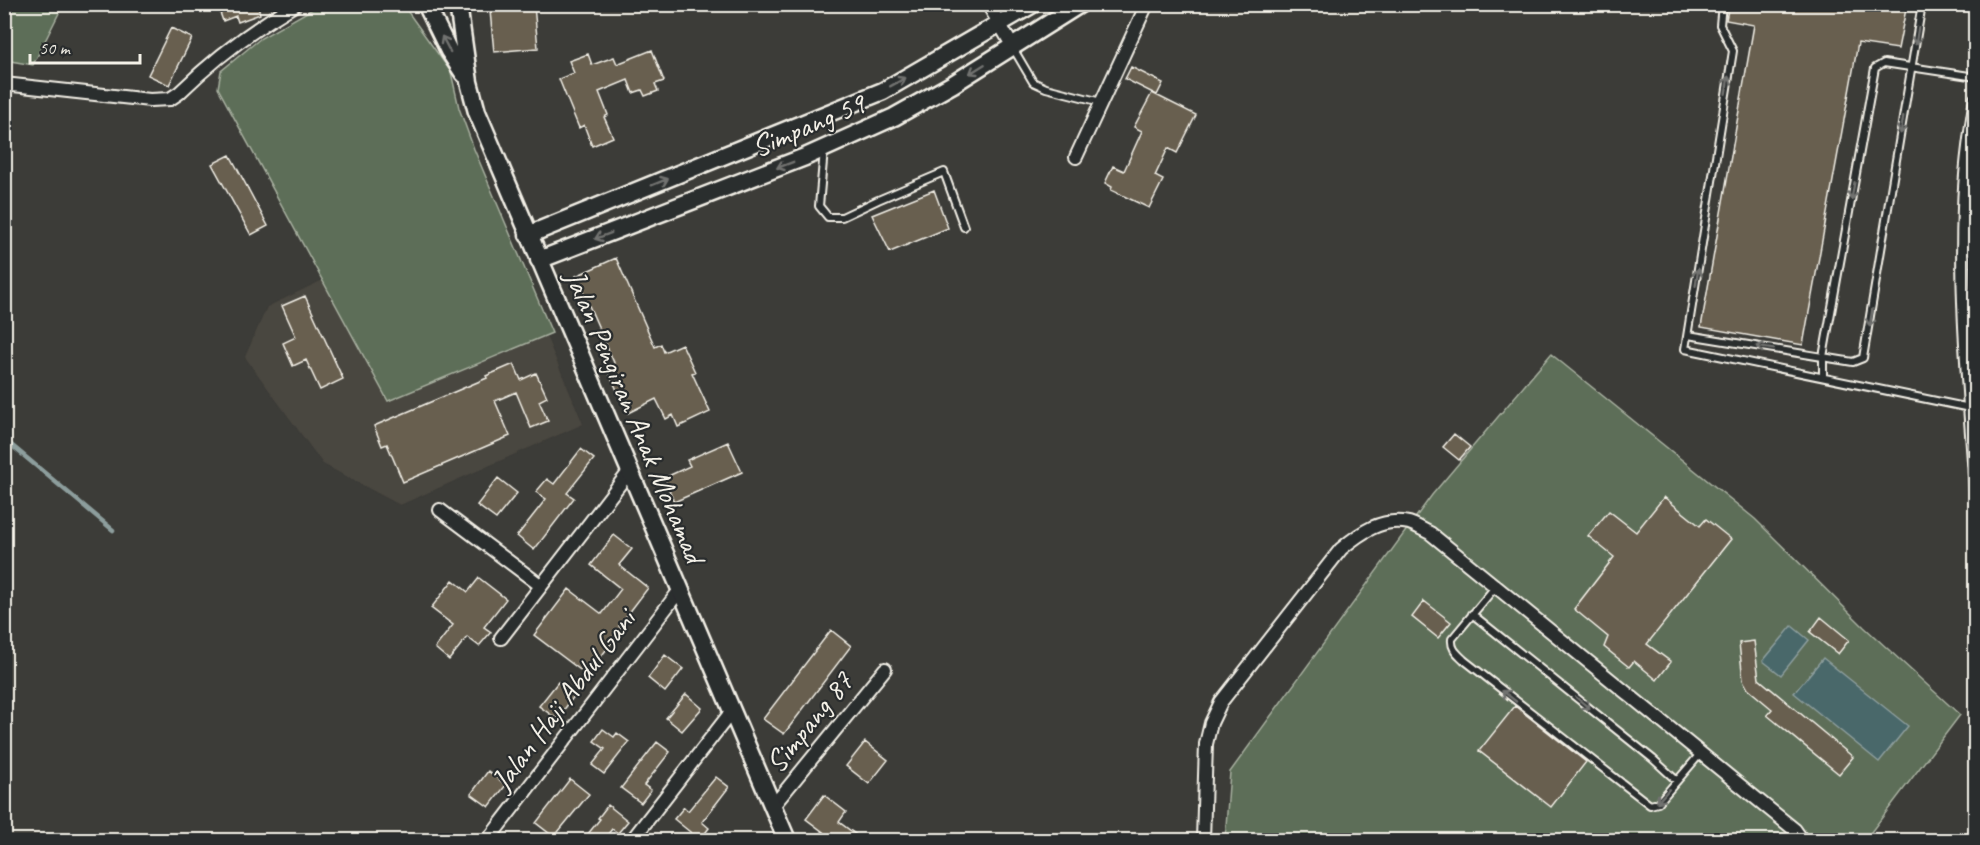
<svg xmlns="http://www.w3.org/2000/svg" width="1980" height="845" font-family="Caveat,sans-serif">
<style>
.built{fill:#49463f}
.green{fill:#5d6e58;stroke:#a8b0a0;stroke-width:1.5}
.water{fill:#49676b;stroke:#8d9e9d;stroke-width:1.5}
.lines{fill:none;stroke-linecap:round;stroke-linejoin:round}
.stream{stroke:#8d9e9d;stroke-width:4.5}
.building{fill:#675e4f;stroke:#f4f1e8;stroke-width:1.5}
.lane-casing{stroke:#f4f1e8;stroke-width:10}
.street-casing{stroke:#f4f1e8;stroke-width:16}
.secondary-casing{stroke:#f4f1e8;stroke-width:21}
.lane{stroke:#2a2d2e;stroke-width:6}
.street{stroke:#2a2d2e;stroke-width:12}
.secondary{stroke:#2a2d2e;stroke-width:16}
.oneway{stroke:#71726f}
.labels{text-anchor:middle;stroke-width:4.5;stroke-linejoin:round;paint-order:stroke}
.street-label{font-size:30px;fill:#f4f1e8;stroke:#2a2d2e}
</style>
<rect width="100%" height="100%" fill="#3c3c38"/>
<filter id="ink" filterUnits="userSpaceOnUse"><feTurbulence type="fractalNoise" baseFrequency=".0167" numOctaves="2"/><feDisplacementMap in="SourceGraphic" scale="12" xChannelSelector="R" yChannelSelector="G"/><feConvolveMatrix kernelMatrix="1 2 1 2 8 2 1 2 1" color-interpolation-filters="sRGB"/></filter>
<g filter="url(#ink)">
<path class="built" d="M 323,280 L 388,401 L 546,336 L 583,424 L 400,505 L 323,464 L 245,357 L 267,307 Z"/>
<path class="green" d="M 321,4 L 403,5 L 451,72 L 459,108 L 474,149 L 552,333 L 388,401 L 218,88 L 221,71 L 261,38 Z
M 4,5 L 63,5 L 33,65 L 5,60 Z
M 1551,354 L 1755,519 L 1864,627 L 1960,715 L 1865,840 L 1225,840 L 1230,772 L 1432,495 Z"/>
<path class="water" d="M 1792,626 L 1809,640 L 1781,675 L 1763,661 Z
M 1823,658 L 1908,726 L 1879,762 L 1794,693 Z"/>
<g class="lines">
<path class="stream" d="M 4,439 L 113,530"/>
</g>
<path class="building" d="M 217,4 L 263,4 L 263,5 L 258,7 L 260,14 L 238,22 L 236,16 L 223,21 Z
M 1729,4 L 1907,4 L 1898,49 L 1858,43 L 1803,345 L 1701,327 L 1754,25 L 1726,20 Z
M 534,6 L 538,48 L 494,52 L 490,11 Z
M 171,28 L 192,38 L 169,85 L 148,75 Z
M 652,50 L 664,81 L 655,84 L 658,91 L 645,96 L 642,90 L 633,93 L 628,80 L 599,92 L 608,115 L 604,117 L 613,137 L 592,146 L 584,125 L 579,128 L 559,79 L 574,73 L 569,61 L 588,54 L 592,65 L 614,57 L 617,64 Z
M 1131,67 L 1163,83 L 1157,95 L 1125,79 Z
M 1152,93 L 1196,115 L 1177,153 L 1168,148 L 1155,176 L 1163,180 L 1149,208 L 1111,190 L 1112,187 L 1105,183 L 1113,166 L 1124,171 L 1142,131 L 1134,127 Z
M 230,155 L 268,226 L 251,235 L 212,164 Z
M 934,190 L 948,228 L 890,252 L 872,215 Z
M 616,258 L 655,347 L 661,344 L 664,352 L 682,344 L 695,372 L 692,373 L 710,412 L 678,427 L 673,415 L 666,419 L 656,399 L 628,413 L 607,369 L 615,365 L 576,276 Z
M 305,296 L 343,379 L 320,390 L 306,360 L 293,366 L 283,343 L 296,337 L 282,306 Z
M 514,364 L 521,380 L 536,373 L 547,397 L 539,401 L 548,421 L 531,428 L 516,392 L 495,401 L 510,436 L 403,482 L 387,444 L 382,446 L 374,426 L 487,378 L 486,376 Z
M 1454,434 L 1470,447 L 1459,460 L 1443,447 Z
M 728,442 L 742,472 L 674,502 L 664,478 L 690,466 L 687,460 Z
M 581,449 L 594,459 L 567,493 L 574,498 L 534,550 L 517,536 L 546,499 L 536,492 L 547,479 L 554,484 Z
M 498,478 L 517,493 L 496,519 L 477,505 Z
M 1664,497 L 1700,526 L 1706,519 L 1731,539 L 1647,644 L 1671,662 L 1657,680 L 1634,661 L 1629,667 L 1604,647 L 1608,637 L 1574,609 L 1614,557 L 1588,536 L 1609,511 L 1636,532 Z
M 614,535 L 632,549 L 619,565 L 648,588 L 619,626 L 622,629 L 587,675 L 534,635 L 569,589 L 602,614 L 621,589 L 591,565 Z
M 479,578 L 506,599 L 484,627 L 491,632 L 479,646 L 467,637 L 449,660 L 435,648 L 453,625 L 431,608 L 453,580 L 468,592 Z
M 1424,601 L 1451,622 L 1438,638 L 1412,617 Z
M 1821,617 L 1849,640 L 1838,654 L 1810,632 Z
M 831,630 L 851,646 L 784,734 L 763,719 Z
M 1754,641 L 1759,679 L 1853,757 L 1839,774 L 1767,715 L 1772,709 L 1748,689 L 1743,680 L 1739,643 Z
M 665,655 L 683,669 L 665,692 L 648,678 Z
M 558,682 L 575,695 L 557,719 L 539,706 Z
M 686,694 L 702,708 L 682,731 L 666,718 Z
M 1515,706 L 1586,762 L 1551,807 L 1479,751 Z
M 603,729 L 614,737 L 617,733 L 629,742 L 604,774 L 592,765 L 605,749 L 594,741 Z
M 657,742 L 670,752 L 644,785 L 651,790 L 641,803 L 621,788 Z
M 865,742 L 888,760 L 869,784 L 846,766 Z
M 488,771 L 506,785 L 489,807 L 471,794 Z
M 716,777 L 729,787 L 702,822 L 709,828 L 700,840 L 674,819 L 684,807 L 688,811 Z
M 570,779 L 589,794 L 554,837 L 536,823 Z
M 824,795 L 846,812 L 839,822 L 863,840 L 834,840 L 806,819 Z
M 608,805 L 628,821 L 618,833 L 612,829 L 603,840 L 583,840 L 600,819 L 598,818 Z"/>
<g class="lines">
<g class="lane-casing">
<path id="lane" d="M 1722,4 L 1720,25 L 1733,51 L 1685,349 L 1970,408
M 1013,48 L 1033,82 L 1046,88 L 1101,102
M 824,150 L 819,206 L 828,217 L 842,217 L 878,200 L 944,172 L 964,227
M 1688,335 L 1853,362 L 1863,358 L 1922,4
M 1823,376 L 1823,357 L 1875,68 L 1884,63 L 1976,77
M 1496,586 L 1452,639 C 1451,649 1457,653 1464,660 L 1650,805 L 1658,803 L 1701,753
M 1472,614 L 1653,759 L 1677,781"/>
</g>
<g class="street-casing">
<path id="street" d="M 988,4 L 1013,47
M 4,84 L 150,100 L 170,99 L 179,93 C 215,58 253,29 296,4
M 1976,99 C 1970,135 1965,171 1964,208 C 1960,302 1970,397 1976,491
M 1076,157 L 1147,4
M 440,510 L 540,585
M 501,638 L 629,472
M 773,806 L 885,669
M 488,840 L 680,590
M 632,840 L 732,711
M 1203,840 L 1206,744 L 1211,723 L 1221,702 L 1341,549 C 1360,533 1382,517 1409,523 C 1416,525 1423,530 1430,533 L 1795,830 L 1802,840"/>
</g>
<g class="secondary-casing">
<path id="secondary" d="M 426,4 L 449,51 L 464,74
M 458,4 L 469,82 L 477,112 L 787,840
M 528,235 L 883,91 L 1033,4
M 539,260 L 805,157 L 894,117 L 953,84 L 1080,4"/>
</g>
<use href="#lane" class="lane"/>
<use href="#street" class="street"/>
<use href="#secondary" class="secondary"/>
</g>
<defs><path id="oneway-shaft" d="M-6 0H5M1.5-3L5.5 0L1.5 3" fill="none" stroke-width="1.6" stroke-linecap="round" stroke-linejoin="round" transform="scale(1.5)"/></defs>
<g class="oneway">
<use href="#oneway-shaft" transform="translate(1917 36) rotate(99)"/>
<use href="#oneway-shaft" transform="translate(446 44) rotate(-118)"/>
<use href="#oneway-shaft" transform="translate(977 69) rotate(148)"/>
<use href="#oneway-shaft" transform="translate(898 82) rotate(-29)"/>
<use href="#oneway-shaft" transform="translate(1727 85) rotate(-81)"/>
<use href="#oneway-shaft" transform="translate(1902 125) rotate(99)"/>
<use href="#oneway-shaft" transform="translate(785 165) rotate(159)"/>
<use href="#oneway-shaft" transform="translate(660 182) rotate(-22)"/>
<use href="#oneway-shaft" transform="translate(1853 191) rotate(100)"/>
<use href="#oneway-shaft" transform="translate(603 236) rotate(159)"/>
<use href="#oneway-shaft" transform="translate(1697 277) rotate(-81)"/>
<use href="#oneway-shaft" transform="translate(1871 318) rotate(99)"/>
<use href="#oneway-shaft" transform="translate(1765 348) rotate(-171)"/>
<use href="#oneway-shaft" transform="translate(1509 696) rotate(-142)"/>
<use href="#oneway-shaft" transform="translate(1583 703) rotate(39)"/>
<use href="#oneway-shaft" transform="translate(1663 796) rotate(132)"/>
</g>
</g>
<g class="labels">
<g class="street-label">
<text transform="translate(808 125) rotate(-23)" y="10">Simpang 59</text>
<text transform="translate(635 416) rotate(67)" y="10">Jalan Pengiran Anak Mohamad</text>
<text transform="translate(563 700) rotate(-53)" y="10">Jalan Haji Abdul Gani</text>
<text transform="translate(809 722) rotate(-51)" y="10">Simpang 87</text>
</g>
</g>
<rect width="1980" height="845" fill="none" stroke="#2a2d2e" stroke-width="24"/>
<rect x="12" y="12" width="1956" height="821" fill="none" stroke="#f4f1e8" stroke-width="2" filter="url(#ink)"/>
<path d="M30 54v9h110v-9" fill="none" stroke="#f4f1e8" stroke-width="3"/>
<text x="39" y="54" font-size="18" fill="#f4f1e8" stroke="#2a2d2e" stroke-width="4.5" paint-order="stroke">50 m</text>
</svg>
